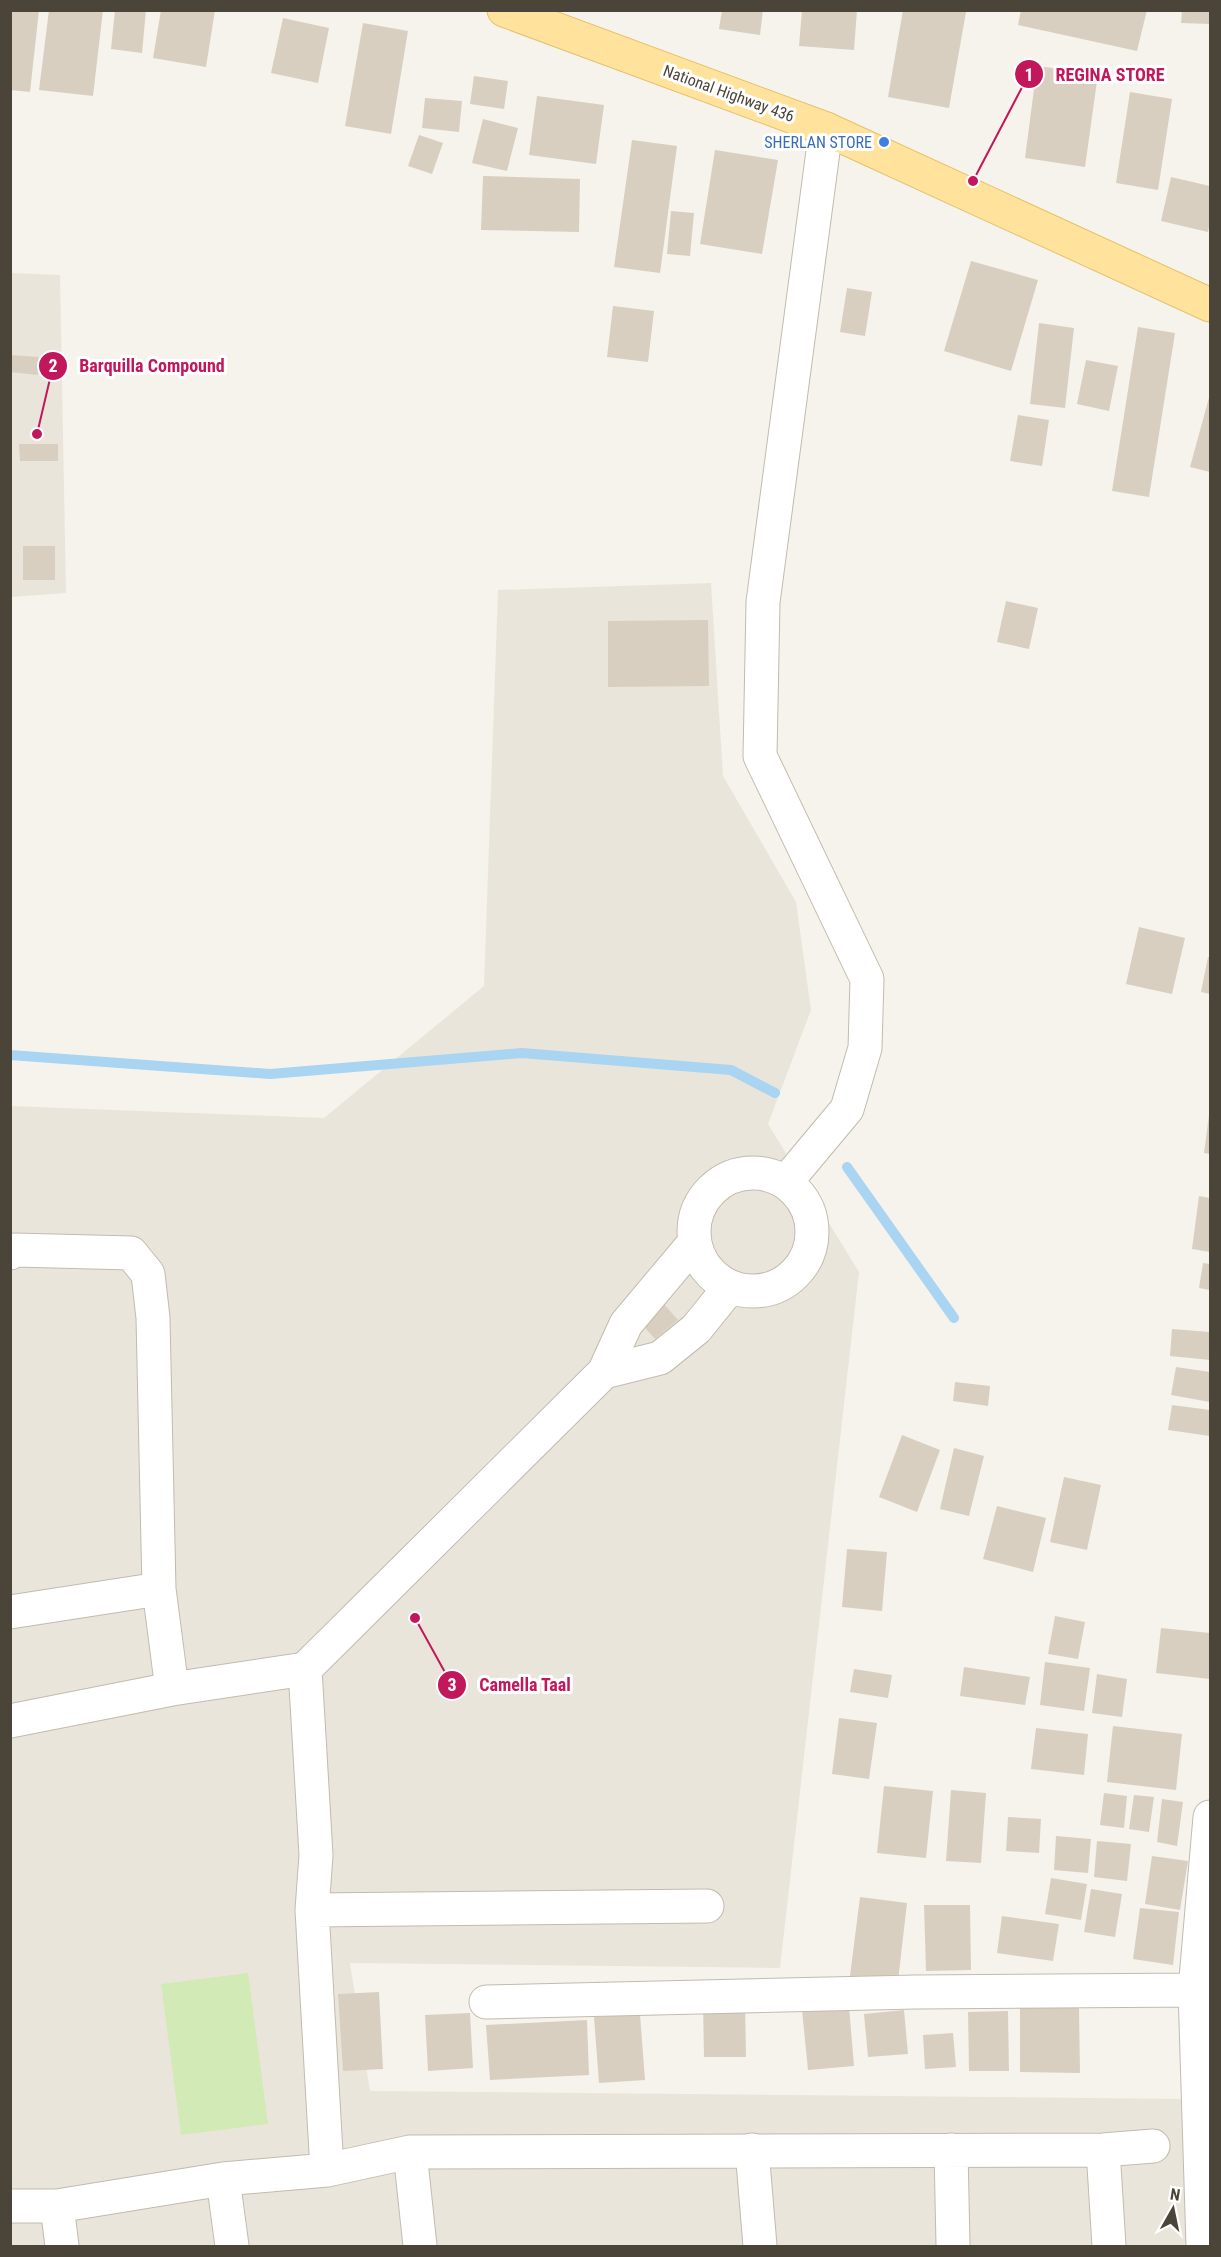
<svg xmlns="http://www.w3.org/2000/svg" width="1221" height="2257" font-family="'Roboto Condensed',sans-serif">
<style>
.residential{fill:#eae5da}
.green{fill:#d2eab5}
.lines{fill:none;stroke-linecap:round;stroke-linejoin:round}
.stream{stroke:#a9d4f2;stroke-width:10}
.building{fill:#d8cfc1}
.minor-casing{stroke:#c2bbae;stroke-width:35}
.major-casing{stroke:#e6c16a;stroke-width:35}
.minor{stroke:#fff;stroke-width:33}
.major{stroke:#ffe39c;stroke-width:33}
.shop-dot{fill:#3f7fe0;stroke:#fff;stroke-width:2}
.labels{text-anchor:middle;stroke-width:6;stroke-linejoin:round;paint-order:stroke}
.street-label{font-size:16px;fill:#4b4439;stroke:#fff}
.shop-label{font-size:16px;fill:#366cbe;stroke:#fff;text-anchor:end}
.leader{fill:none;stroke:#c2185b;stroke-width:2}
.callout-dot{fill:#c2185b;stroke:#fff;stroke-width:2}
.mark-label{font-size:18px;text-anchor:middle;font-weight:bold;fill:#fff}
.callout-label{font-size:18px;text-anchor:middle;font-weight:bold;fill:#c2185b;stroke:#fff;stroke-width:6;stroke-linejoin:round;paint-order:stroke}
</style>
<rect width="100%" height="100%" fill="#f6f3ec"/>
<path class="residential" d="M 10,273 L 60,275 L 66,593 L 11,597 Z
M 711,583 L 723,776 L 796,902 L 811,1010 L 768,1124 L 859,1272 L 780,1968 L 350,1963 L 370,2091 L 1185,2099 L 1189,2246 L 11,2246 L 11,1106 L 324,1118 L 484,986 L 498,590 Z"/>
<path class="green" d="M 248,1973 L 268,2124 L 181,2135 L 161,1984 Z"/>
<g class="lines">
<path class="stream" d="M 10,1055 L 270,1074 L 522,1053 L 731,1070 L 775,1093
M 847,1167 L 954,1318"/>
</g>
<path class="building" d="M 10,10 L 39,10 L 30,92 L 10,90 Z
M 49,10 L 103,10 L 93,96 L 39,90 Z
M 115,10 L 146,10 L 142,53 L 111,49 Z
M 161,10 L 215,10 L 206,67 L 153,58 Z
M 722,10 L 763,10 L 760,35 L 719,29 Z
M 802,10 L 857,10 L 854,50 L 799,46 Z
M 903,10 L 966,12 L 949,108 L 888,97 Z
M 1021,10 L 1147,10 L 1137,51 L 1018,25 Z
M 1182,10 L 1210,10 L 1210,24 L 1181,23 Z
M 283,18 L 329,28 L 318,83 L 271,73 Z
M 363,23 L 408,31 L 391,134 L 345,126 Z
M 1037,66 L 1098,74 L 1085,167 L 1025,158 Z
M 474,76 L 508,81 L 504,109 L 470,104 Z
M 1130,92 L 1172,99 L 1158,190 L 1116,183 Z
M 537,96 L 604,105 L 596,164 L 529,155 Z
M 425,98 L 462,101 L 459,132 L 422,128 Z
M 483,119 L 518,128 L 507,171 L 472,163 Z
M 419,135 L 443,143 L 432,174 L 408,166 Z
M 632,140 L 677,146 L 660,273 L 614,267 Z
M 715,150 L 778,160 L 762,254 L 700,244 Z
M 483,176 L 580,179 L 579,232 L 481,230 Z
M 1171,177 L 1210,186 L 1210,222 L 1208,232 L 1161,221 Z
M 671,211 L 694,213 L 690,256 L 667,254 Z
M 971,261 L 1038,280 L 1011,371 L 944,351 Z
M 847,288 L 872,292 L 865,336 L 840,332 Z
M 613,306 L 654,311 L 648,362 L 607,357 Z
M 1039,323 L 1074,328 L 1065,408 L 1030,404 Z
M 1138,327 L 1175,333 L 1149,497 L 1112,491 Z
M 10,355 L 39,357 L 38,375 L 10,372 Z
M 1086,360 L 1118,366 L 1109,411 L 1077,404 Z
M 1210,394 L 1210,472 L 1190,467 Z
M 1018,415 L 1049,420 L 1042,466 L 1010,461 Z
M 19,444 L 58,444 L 58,461 L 20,461 Z
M 23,546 L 55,546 L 55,580 L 23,580 Z
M 1006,601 L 1038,608 L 1029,649 L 997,642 Z
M 708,620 L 709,686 L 608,687 L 608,621 Z
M 1139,927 L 1185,938 L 1172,994 L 1126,984 Z
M 1208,957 L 1210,957 L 1210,994 L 1201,992 Z
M 1209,1115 L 1210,1115 L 1210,1154 L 1204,1153 Z
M 1199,1196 L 1210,1198 L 1210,1252 L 1192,1249 Z
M 1203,1263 L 1210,1264 L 1210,1290 L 1199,1288 Z
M 662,1302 L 678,1320 L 655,1339 L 639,1321 Z
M 1172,1329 L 1210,1332 L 1210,1360 L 1170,1356 Z
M 1176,1367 L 1210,1372 L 1210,1402 L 1171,1395 Z
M 955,1382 L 990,1386 L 988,1406 L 953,1401 Z
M 1172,1405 L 1210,1410 L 1210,1436 L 1168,1430 Z
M 902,1435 L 940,1450 L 917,1512 L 879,1497 Z
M 954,1448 L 984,1456 L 969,1516 L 940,1509 Z
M 1064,1477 L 1101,1485 L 1087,1550 L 1050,1542 Z
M 997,1506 L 1046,1518 L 1033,1572 L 983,1559 Z
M 847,1549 L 887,1552 L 882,1611 L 842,1607 Z
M 1055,1616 L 1085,1622 L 1078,1659 L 1048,1654 Z
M 1161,1628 L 1210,1633 L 1210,1679 L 1156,1673 Z
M 1045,1662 L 1090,1668 L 1084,1711 L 1040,1705 Z
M 964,1667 L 1030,1677 L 1025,1705 L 960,1696 Z
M 854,1669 L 892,1675 L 888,1698 L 850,1692 Z
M 1097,1674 L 1127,1679 L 1122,1717 L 1092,1713 Z
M 839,1718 L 877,1723 L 869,1779 L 832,1774 Z
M 1113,1726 L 1182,1734 L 1176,1790 L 1107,1782 Z
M 1036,1728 L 1088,1734 L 1084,1775 L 1031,1769 Z
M 884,1786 L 933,1791 L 926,1858 L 877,1853 Z
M 951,1790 L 986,1793 L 981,1863 L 946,1861 Z
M 1104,1793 L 1127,1796 L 1124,1828 L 1100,1825 Z
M 1134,1795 L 1154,1797 L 1149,1832 L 1129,1829 Z
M 1162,1799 L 1183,1802 L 1177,1846 L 1157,1842 Z
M 1008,1817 L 1041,1819 L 1039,1853 L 1006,1851 Z
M 1056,1836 L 1091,1839 L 1088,1873 L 1054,1870 Z
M 1097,1841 L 1131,1844 L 1127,1881 L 1094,1877 Z
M 1152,1856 L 1188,1861 L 1180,1910 L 1145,1904 Z
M 1051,1878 L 1087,1884 L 1081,1920 L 1045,1914 Z
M 1091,1889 L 1122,1894 L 1115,1937 L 1084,1932 Z
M 860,1897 L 907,1903 L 898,1981 L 850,1976 Z
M 924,1905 L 970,1905 L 971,1970 L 926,1971 Z
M 1140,1908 L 1179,1912 L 1173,1965 L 1133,1959 Z
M 1002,1916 L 1059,1924 L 1053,1961 L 997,1953 Z
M 379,1992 L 383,2069 L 343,2071 L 338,1994 Z
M 703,2001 L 745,2001 L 746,2057 L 704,2057 Z
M 849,2006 L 854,2066 L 808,2070 L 802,2010 Z
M 1020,2008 L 1079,2008 L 1080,2073 L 1020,2072 Z
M 904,2010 L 908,2054 L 868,2057 L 864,2014 Z
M 1008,2011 L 1009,2071 L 969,2071 L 968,2012 Z
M 470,2013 L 473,2068 L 428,2071 L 425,2015 Z
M 640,2014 L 645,2080 L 599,2083 L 594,2017 Z
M 587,2020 L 589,2075 L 490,2080 L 486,2025 Z
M 953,2033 L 956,2067 L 925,2069 L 923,2035 Z"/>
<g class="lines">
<g class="minor-casing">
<path id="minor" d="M694 1232a59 59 0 1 1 118 0a59 59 0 1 1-118 0Z
M 786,1182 L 847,1109 L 865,1048 L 867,979 L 760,756 L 763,602 L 826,129
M 10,1253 L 15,1250 L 131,1253 L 148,1274 L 153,1318 L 159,1589 L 172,1689
M 604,1372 L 660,1358 L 696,1329 L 730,1287
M 10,1612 L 159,1589
M 305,1669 L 316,1855 L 312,1910 L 327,2170
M 10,1721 L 172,1689 L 305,1669 L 604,1372 L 626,1324 L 694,1243
M 312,1910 L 707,1906
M 486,2002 L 915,1992 L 1195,1990
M 752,2150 L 760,2246
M 951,2150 L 953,2246
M 1103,2150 L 1109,2246
M 410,2152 L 420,2246
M 223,2179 L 232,2246
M 10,2206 L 57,2206 L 223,2179 L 327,2170 L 410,2152 L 1103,2150 L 1153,2146
M 57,2206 L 62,2246
M 1203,2246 L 1195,1990 L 1210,1817"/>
</g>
<g class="major-casing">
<path id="major" d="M 504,10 L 826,129 L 1210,305"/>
</g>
<use href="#minor" class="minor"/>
<use href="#major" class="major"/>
</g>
<circle class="shop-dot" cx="884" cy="142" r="6"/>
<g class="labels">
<g class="street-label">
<text transform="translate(729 93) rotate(20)" y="6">National Highway 436</text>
</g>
<g class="shop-label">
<text x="872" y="148">SHERLAN STORE</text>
</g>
</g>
<path class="leader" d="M973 181L1029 74M37 434L53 366M415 1618L452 1685"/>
<g class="callout-dot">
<circle cx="973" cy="181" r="6"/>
<circle cx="37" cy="434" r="6"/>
<circle cx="415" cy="1618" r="6"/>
<circle cx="1029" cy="74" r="15"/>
<circle cx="53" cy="366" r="15"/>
<circle cx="452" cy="1685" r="15"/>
</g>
<g class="mark-label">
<text x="1029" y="81">1</text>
<text x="53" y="372">2</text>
<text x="452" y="1691">3</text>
</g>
<g class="callout-label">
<text x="1110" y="81">REGINA STORE</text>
<text x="152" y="372">Barquilla Compound</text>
<text x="525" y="1691">Camella Taal</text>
</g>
<rect width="1221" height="2257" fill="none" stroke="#4b4439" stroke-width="24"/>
<g transform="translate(1173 2209) rotate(9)" stroke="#ffffff" stroke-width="4.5" paint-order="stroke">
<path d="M0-4.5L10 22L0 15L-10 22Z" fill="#4b4439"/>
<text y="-9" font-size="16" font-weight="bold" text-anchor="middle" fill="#4b4439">N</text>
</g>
</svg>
